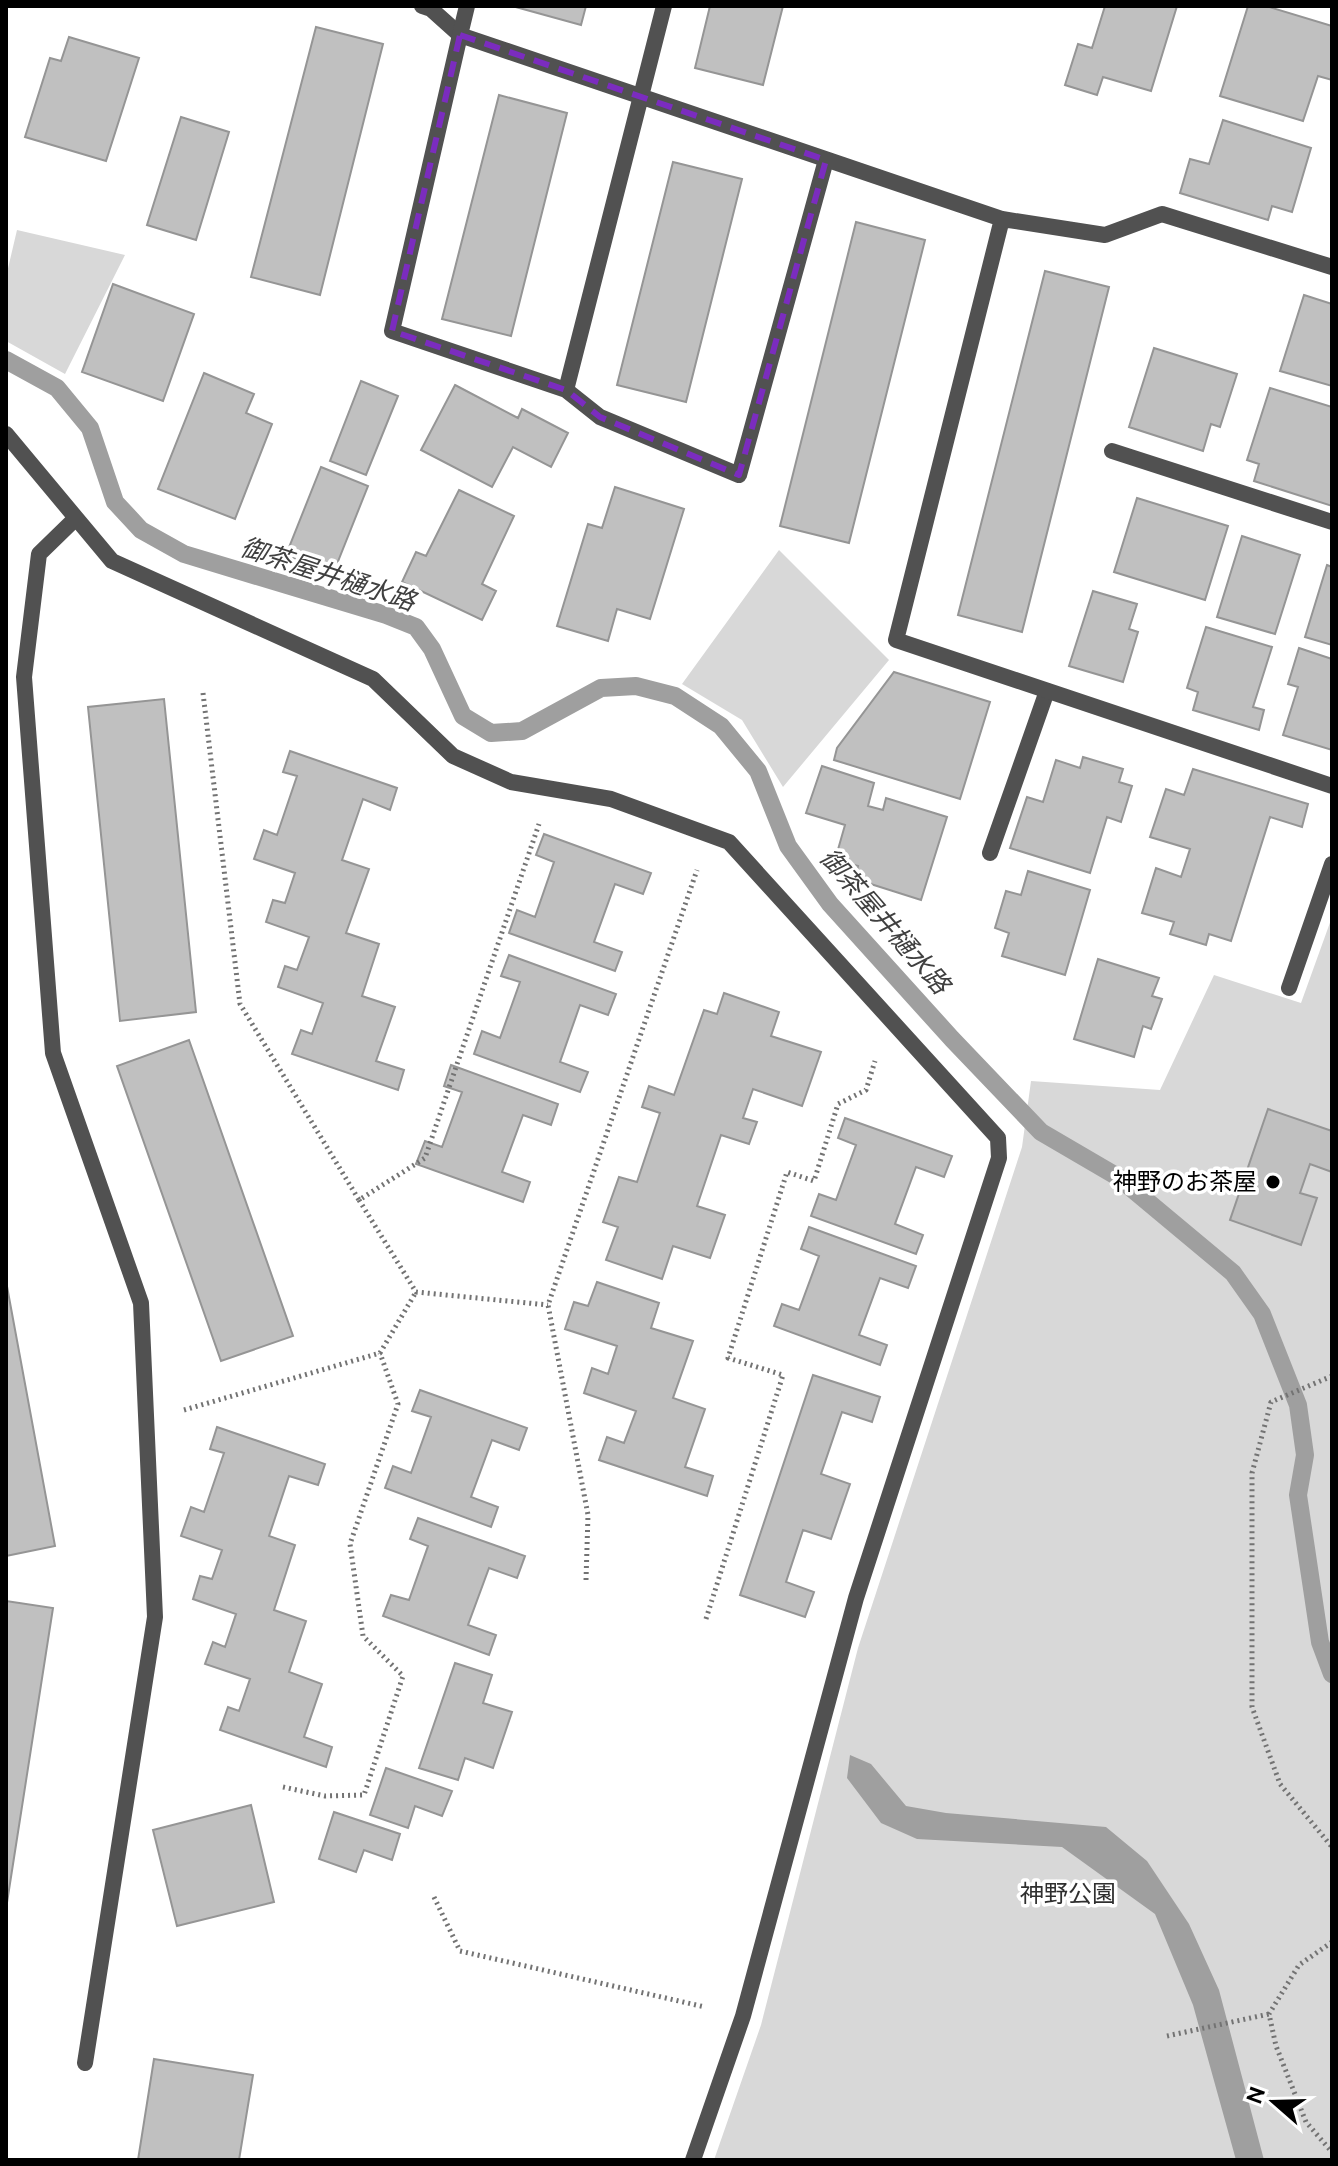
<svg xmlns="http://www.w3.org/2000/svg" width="1338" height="2166" font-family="Ubuntu,'Noto Sans JP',sans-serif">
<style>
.green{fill:#d8d8d8}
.water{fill:#9f9f9f}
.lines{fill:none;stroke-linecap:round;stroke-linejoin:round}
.stream{stroke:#9f9f9f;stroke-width:18}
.building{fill:#c0c0c0;stroke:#959595;stroke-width:2}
.path{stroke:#737373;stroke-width:5;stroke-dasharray:2 4;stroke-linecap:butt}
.service{stroke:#515151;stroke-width:16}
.minor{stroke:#515151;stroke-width:16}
.marked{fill:none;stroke:#7b2cbf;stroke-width:6;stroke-dasharray:16 10;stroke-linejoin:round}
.poi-dot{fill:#000;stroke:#fff;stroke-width:3}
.labels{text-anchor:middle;stroke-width:7;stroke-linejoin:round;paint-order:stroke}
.poi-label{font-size:24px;fill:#000;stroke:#fff;text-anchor:end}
.park-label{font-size:24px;fill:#2f2f2f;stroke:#fff}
.water-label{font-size:26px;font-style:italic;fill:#404040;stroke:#fff}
</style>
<rect width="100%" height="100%" fill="#fff"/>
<path class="green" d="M 17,230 L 125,255 L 65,374 L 6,341 L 6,277 Z
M 779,550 L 889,660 L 783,787 L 742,720 L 682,684 Z
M 1332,917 L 1332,2160 L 714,2160 L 761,2025 L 858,1648 L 1022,1147 L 1031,1081 L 1160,1090 L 1214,975 L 1301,1003 Z"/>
<path class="water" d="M 850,1755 L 871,1764 L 906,1806 L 946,1813 L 1106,1827 L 1147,1861 L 1189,1924 L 1219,1990 L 1264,2160 L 1236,2160 L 1193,2005 L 1155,1914 L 1062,1847 L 917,1839 L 881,1823 L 847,1778 Z"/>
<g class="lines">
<path class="stream" d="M 6,360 L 57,388 L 90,428 L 115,502 L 141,530 L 184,554 L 386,615 L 416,627 L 432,649 L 463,716 L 491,733 L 522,731 L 601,688 L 636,686 L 675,696 L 721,726 L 758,771 L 788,846 L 830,904 L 952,1039 L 1041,1132 L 1118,1177 L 1233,1273 L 1262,1314 L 1298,1405 L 1305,1455 L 1298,1495 L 1320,1642 L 1332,1674"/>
</g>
<path class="building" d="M 512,6 L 586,6 L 581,25 Z
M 710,6 L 783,6 L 763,85 L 695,68 Z
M 1105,6 L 1177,6 L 1151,91 L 1103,77 L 1097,95 L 1065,85 L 1078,44 L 1092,48 Z
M 1248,6 L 1266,6 L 1332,26 L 1332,80 L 1318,76 L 1303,121 L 1220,96 Z
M 316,27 L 383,44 L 320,295 L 251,277 Z
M 69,37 L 139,58 L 106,161 L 25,137 L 50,58 L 61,61 Z
M 499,95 L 567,113 L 511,336 L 442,319 Z
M 181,117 L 229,132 L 196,240 L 147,225 Z
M 1223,120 L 1311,148 L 1292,212 L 1272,206 L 1268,220 L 1180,193 L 1190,159 L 1209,164 Z
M 673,162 L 742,179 L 686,402 L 617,385 Z
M 856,222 L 925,240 L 849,543 L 780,526 Z
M 1045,271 L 1109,287 L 1022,632 L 958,615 Z
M 113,284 L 194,314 L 163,401 L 82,372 Z
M 1304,295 L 1332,304 L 1332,386 L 1280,371 Z
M 1154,348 L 1237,374 L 1220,427 L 1211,424 L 1203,451 L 1129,427 Z
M 204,373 L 254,394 L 246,413 L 272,424 L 235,519 L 158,489 Z
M 361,381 L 398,396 L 366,475 L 330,461 Z
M 455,385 L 518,418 L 522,409 L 568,433 L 551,467 L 513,447 L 492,487 L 421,450 Z
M 1270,388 L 1332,407 L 1332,506 L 1254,481 L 1259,464 L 1247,460 Z
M 321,467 L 368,486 L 333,574 L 286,555 Z
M 615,487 L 684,509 L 650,619 L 617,609 L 608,641 L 557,626 L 588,524 L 602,528 Z
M 459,490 L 514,516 L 482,584 L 496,591 L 482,620 L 402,582 L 416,552 L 426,556 Z
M 1137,498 L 1228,526 L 1205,600 L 1114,572 Z
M 1242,536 L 1300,555 L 1275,634 L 1217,617 Z
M 1327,565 L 1332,567 L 1332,645 L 1305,637 Z
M 1093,591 L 1137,604 L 1129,629 L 1138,632 L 1123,682 L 1069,666 Z
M 1206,627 L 1272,647 L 1253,707 L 1264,710 L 1259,730 L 1193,710 L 1198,692 L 1187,688 Z
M 1299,648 L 1332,659 L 1332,750 L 1283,735 L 1298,687 L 1288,684 Z
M 894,672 L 990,702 L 960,799 L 834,760 L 837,748 Z
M 164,699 L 196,1012 L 120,1021 L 88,707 Z
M 290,751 L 397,788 L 390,810 L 363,799 L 342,860 L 369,869 L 346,933 L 379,944 L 362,996 L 395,1007 L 376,1061 L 404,1070 L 398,1090 L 292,1054 L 301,1030 L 312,1034 L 323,1003 L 278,987 L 285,966 L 297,970 L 309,937 L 266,922 L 273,900 L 285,903 L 295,873 L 254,859 L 264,830 L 277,835 L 297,776 L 283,772 Z
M 1083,757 L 1123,769 L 1119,782 L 1132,786 L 1121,822 L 1107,817 L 1090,873 L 1010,848 L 1027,797 L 1043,802 L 1056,760 L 1080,768 Z
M 822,766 L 874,783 L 868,806 L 883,810 L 886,798 L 947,817 L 921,900 L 855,879 L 858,866 L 835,860 L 845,825 L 806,813 Z
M 1193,769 L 1308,804 L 1302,827 L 1270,817 L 1231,941 L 1209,934 L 1206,945 L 1170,934 L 1174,922 L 1142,913 L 1156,868 L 1181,877 L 1190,849 L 1150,837 L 1166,789 L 1184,795 Z
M 544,834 L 651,873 L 643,894 L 615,884 L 594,942 L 622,952 L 615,971 L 509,933 L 517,910 L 535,917 L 554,862 L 536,855 Z
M 1028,871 L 1090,890 L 1065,975 L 1002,956 L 1009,933 L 995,928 L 1006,891 L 1021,895 Z
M 509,955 L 616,994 L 608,1015 L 580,1005 L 560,1062 L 588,1072 L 580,1092 L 474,1054 L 482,1031 L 500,1038 L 520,982 L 501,976 Z
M 1098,959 L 1159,978 L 1152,996 L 1162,999 L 1151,1029 L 1143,1026 L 1134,1057 L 1074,1039 Z
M 724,993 L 779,1012 L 771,1036 L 821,1052 L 802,1106 L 753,1089 L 743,1118 L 757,1122 L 749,1144 L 721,1135 L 697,1206 L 725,1215 L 710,1258 L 673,1246 L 662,1279 L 606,1260 L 618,1227 L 603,1222 L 619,1177 L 637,1182 L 660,1113 L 642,1107 L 649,1086 L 674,1095 L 704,1010 L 717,1014 Z
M 189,1040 L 293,1336 L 221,1361 L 117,1066 Z
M 451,1065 L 558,1104 L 551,1125 L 523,1115 L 502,1172 L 530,1182 L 523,1202 L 416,1164 L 425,1141 L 442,1147 L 462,1092 L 444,1086 Z
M 1268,1109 L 1332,1131 L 1332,1172 L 1310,1164 L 1300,1193 L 1317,1198 L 1301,1245 L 1230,1220 Z
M 845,1118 L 952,1156 L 944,1177 L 916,1167 L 895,1224 L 923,1235 L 916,1254 L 811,1216 L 819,1194 L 836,1200 L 856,1145 L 838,1138 Z
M 809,1227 L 916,1266 L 908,1288 L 880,1278 L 859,1335 L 887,1345 L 880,1365 L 774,1326 L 782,1304 L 799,1310 L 819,1256 L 801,1249 Z
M 6,1281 L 55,1546 L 6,1556 Z
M 597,1282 L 659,1303 L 651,1328 L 693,1341 L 673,1398 L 705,1409 L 685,1467 L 713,1476 L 707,1496 L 599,1460 L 607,1437 L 624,1443 L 636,1411 L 584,1393 L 592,1368 L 608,1374 L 617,1346 L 565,1329 L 574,1302 L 588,1306 Z
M 813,1375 L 880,1397 L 872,1422 L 842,1412 L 821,1474 L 850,1484 L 831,1539 L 803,1530 L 786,1582 L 814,1592 L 805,1617 L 740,1595 Z
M 420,1390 L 527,1428 L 519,1450 L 492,1440 L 471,1497 L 498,1507 L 491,1527 L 385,1488 L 393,1466 L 411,1473 L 431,1417 L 412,1411 Z
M 217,1427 L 325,1464 L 318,1485 L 289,1476 L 269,1536 L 295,1545 L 274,1610 L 306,1621 L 289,1672 L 322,1684 L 304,1737 L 332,1747 L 326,1767 L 220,1730 L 228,1707 L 239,1711 L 250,1679 L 205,1664 L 213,1642 L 225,1647 L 236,1614 L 193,1599 L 200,1576 L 212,1579 L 222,1550 L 181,1536 L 191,1507 L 204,1512 L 224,1453 L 210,1449 Z
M 418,1518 L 525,1556 L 517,1578 L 489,1568 L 468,1625 L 496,1635 L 489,1655 L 383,1616 L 391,1595 L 409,1600 L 428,1546 L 410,1539 Z
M 6,1601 L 53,1608 L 6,1909 Z
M 455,1663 L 492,1675 L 483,1703 L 512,1712 L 493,1768 L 465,1758 L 458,1780 L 419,1768 Z
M 386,1768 L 452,1791 L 442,1816 L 415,1806 L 408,1828 L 370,1815 Z
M 251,1805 L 274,1902 L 177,1926 L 153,1830 Z
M 334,1812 L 400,1834 L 392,1860 L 364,1850 L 356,1872 L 319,1859 Z
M 154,2059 L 253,2075 L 239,2160 L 138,2160 Z"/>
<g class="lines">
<path class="path" d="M 203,693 L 240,1004 L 359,1200 L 425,1158 L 539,824
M 359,1200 L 416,1292 L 548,1305
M 1332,1376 L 1271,1402 L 1252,1473 L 1252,1707 L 1280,1784 L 1332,1847
M 184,1410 L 380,1353 L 416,1292
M 586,1580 L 588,1515 L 548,1305 L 697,870
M 706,1619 L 783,1375 L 728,1358 L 787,1172 L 814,1181 L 838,1104 L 866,1090 L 875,1061
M 283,1787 L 325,1796 L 364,1795 L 403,1676 L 363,1636 L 350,1544 L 398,1404 L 380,1353
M 434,1897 L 460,1951 L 705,2007
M 1332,1942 L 1299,1965 L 1269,2014 L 1276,2046 L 1306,2122 L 1332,2152
M 1167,2036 L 1269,2014"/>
<path class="service" d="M 422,6 L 431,9 L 460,35
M 990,853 L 1047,691
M 1289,988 L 1332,864"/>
<path class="minor" d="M 467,6 L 460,35 L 1002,219 L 1105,235 L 1162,214 L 1332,267
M 460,35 L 392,331 L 566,390 L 664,6
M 1002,219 L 896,640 L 1332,786
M 566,390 L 600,417 L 739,475 L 826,160
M 6,434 L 112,561 L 373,679 L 453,756 L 511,782 L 611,799 L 729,842 L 998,1138 L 999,1158 L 856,1598 L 743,2016 L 693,2160
M 1112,451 L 1332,522
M 76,518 L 39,554 L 24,677 L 53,1053 L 141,1303 L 155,1617 L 85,2063"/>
</g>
<path class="marked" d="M 460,35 L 826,160 L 739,475 L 600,417 L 566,390 L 392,331 Z"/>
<circle class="poi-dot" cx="1273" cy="1182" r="8"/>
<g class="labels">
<g class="poi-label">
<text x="1257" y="1190">神野のお茶屋</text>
</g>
<g class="park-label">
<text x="1068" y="1902">神野公園</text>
</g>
<g class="water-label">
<text transform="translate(328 574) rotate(18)" y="9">御茶屋井樋水路</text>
<text transform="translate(885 921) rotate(49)" y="9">御茶屋井樋水路</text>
</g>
</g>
<rect width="1338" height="2166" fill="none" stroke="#000000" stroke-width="16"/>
<g transform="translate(1274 2102) rotate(290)" stroke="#ffffff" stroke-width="6" paint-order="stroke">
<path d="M0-6L14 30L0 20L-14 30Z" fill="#000000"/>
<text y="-12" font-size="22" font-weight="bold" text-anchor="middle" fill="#000000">N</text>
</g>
</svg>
